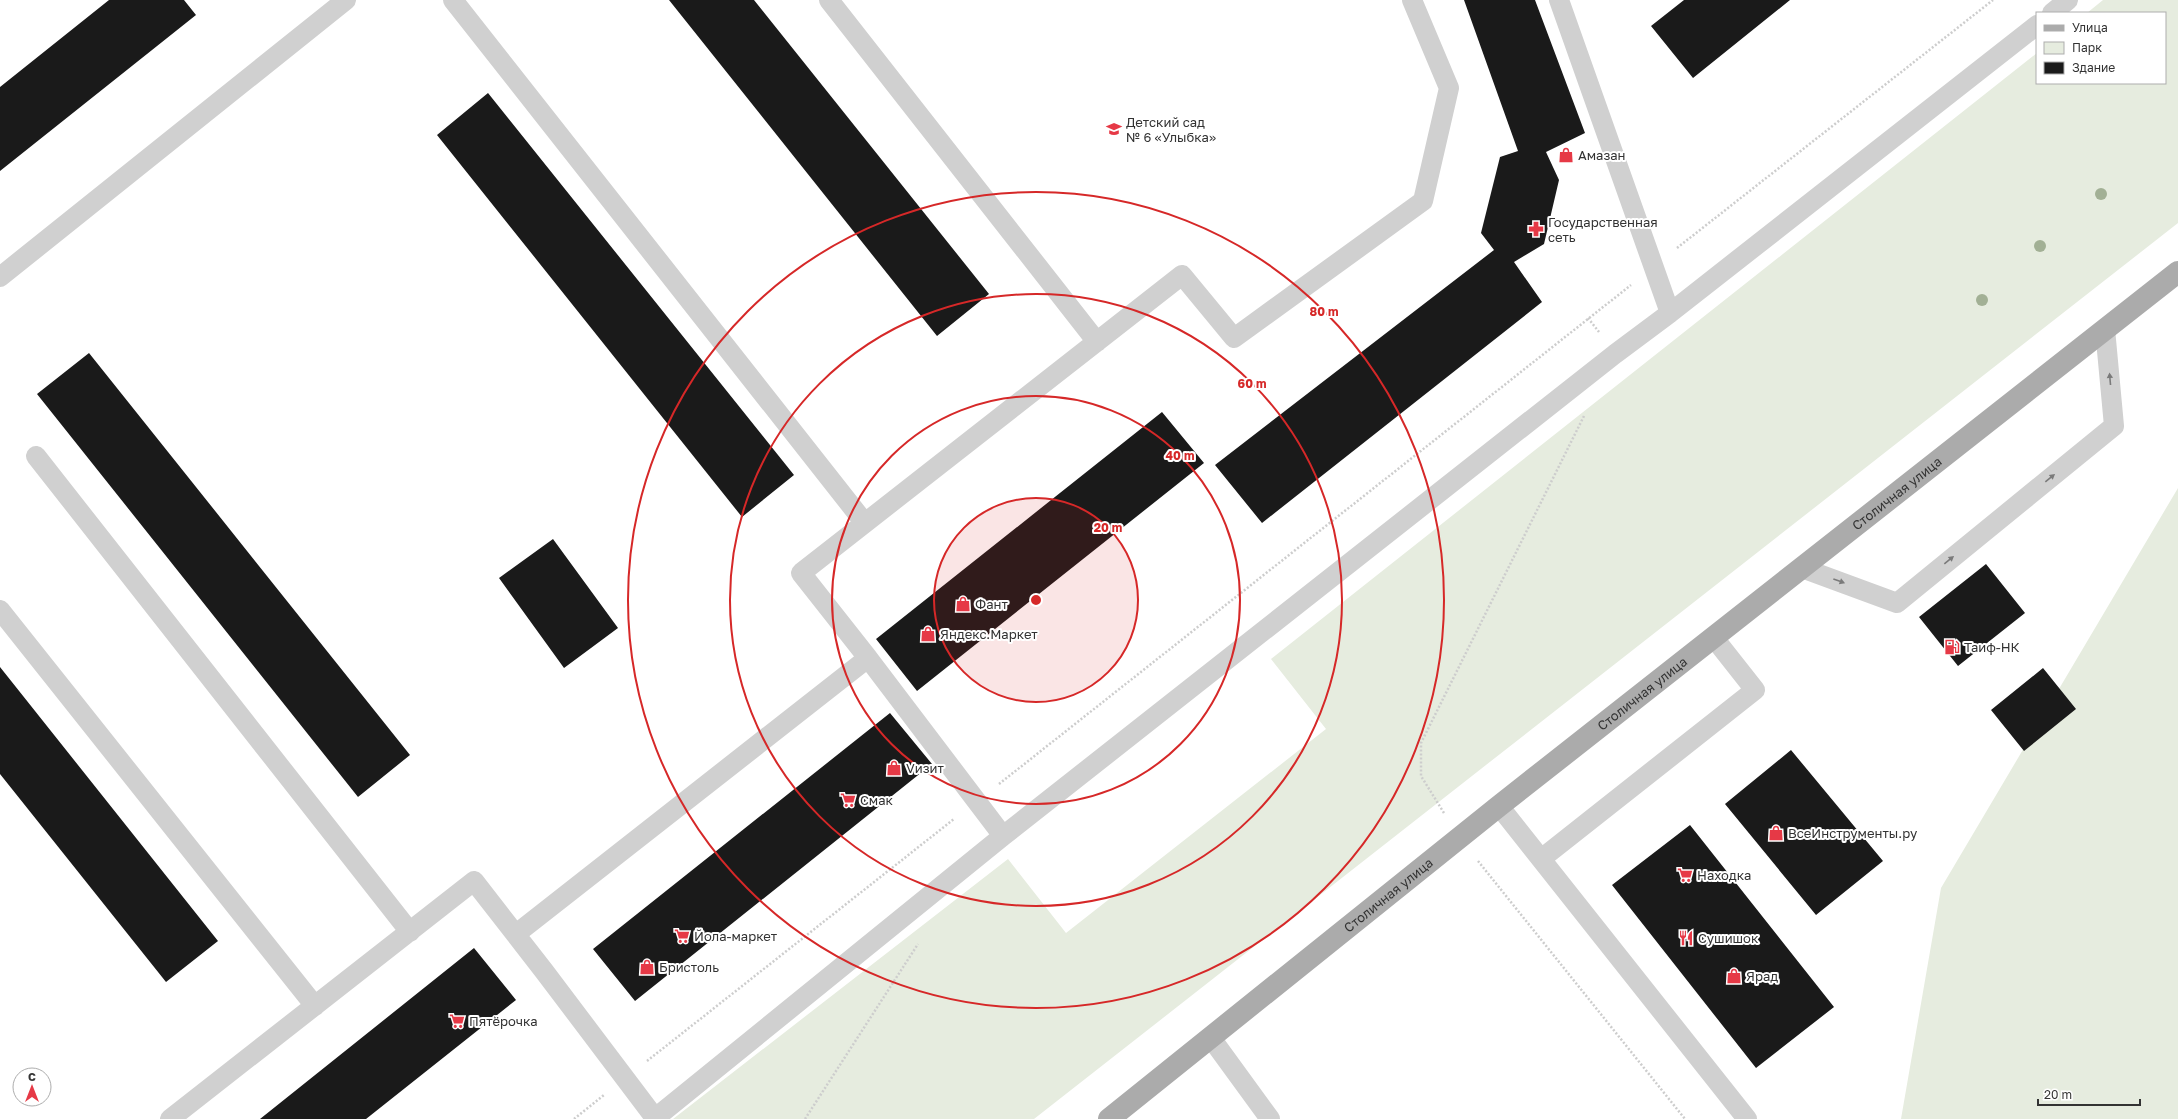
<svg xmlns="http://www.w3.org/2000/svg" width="2178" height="1119" font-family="'Golos Text',sans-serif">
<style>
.green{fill:#e6ecdf}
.building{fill:#1a1a1a}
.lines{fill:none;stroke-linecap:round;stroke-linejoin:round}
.path{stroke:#cdcdcd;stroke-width:2.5;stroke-dasharray:2 2;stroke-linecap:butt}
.lane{stroke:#d0d0d0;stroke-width:20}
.primary{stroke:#ababab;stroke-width:22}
.tree{fill:#a2b095}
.oneway{fill:#7a7a7a}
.ring{fill:none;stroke:#d62828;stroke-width:2}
.labels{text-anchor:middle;stroke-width:4;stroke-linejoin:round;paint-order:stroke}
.poi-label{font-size:13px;fill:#333;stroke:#fff;text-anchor:start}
.street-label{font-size:13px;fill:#333;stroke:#fff}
.centre{fill:#d62828;stroke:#fff;stroke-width:2}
.ring-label{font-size:12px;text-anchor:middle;font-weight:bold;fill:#d62828;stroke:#fff;stroke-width:4;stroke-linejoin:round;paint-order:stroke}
</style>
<rect width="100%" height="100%" fill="#fff"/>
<path class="green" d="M 2103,0 L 2178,0 L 2178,223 L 1034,1119 L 673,1119 L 1008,859 L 1066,933 L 1326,729 L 1271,659 L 2037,53 L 2037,83 L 2165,83 L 2165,13 L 2087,13 Z
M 2178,488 L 2178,1119 L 1901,1119 L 1941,888 Z"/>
<path class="building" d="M 109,0 L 184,0 L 196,15 L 0,171 L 0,87 Z
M 669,0 L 754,0 L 989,294 L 937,336 Z
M 1464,0 L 1535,0 L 1585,133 L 1546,152 L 1559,180 L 1544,244 L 1514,262 L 1542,302 L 1262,523 L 1215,465 L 1494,250 L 1481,233 L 1500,157 L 1518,151 Z
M 1684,0 L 1790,0 L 1693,78 L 1651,26 Z
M 488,93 L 794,475 L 742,517 L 437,135 Z
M 89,353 L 410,755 L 358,797 L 37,394 Z
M 1162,412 L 1204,463 L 917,691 L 876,639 Z
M 553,539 L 618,628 L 564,668 L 499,578 Z
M 1986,564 L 2025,613 L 1958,666 L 1919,617 Z
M 0,667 L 218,941 L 166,982 L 0,774 Z
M 2043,668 L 2076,709 L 2024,751 L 1991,710 Z
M 890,713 L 932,764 L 635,1001 L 593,949 Z
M 1791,750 L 1883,861 L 1816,915 L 1725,804 Z
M 1690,825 L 1834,1007 L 1756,1068 L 1612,885 Z
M 474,948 L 516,1000 L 366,1119 L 260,1119 Z"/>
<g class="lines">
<path class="path" d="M 1677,248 L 1993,0
M 1588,318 L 1599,332
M 999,784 L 1631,285
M 1444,813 L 1421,776 L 1421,743 L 1584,416
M 1478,861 L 1685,1119
M 647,1061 L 954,819
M 574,1119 L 604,1095
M 805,1119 L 918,944"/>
<path class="lane" d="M 453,0 L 864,522
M 829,0 L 1097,342
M 1559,0 L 1670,313
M 2052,13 L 2068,0
M 0,277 L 346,0
M 36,456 L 410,932
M 1802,568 L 1897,603 L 2114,426 L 2105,329
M 0,610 L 315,1006
M 868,658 L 801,573 L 1182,275 L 1234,338 L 1423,201 L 1449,88 L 1412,0
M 1499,806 L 1747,1119
M 1541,859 L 1755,690 L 1714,638
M 516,934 L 868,658 L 1003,836
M 1211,1038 L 1270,1119
M 170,1119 L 474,881 L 544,971 L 655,1118
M 654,1119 L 1003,836 L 1615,354 L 1670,313 L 2037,25"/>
<path class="primary" id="s1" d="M 1109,1119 L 1499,806 L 2178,272"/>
</g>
<g class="tree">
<circle cx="2101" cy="194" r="6"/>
<circle cx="2040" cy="246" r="6"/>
<circle cx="1982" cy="300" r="6"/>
</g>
<defs><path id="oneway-solid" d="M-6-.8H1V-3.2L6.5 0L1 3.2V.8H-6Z"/></defs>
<g class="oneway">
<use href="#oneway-solid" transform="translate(2110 379) rotate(-95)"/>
<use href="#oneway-solid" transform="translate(2050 478) rotate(-39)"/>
<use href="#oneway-solid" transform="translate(1949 560) rotate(-39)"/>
<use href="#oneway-solid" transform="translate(1839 581) rotate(20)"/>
</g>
<circle cx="1036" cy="600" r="102" fill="#d62828" fill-opacity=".12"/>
<g class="ring">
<circle cx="1036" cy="600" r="102"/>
<circle cx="1036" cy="600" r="204"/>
<circle cx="1036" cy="600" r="306"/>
<circle cx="1036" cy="600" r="408"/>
</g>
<defs>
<g id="school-bare" transform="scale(1.2)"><path d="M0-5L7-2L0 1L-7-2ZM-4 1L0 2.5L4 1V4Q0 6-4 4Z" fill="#e63946" stroke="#fff" stroke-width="2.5" paint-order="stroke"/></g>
<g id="shop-bare" transform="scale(1.2)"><path d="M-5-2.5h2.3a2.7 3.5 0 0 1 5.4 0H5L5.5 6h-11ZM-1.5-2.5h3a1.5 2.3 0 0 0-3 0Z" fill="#e63946" stroke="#fff" stroke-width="2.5" paint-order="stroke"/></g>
<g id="pharmacy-bare" transform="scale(1.2)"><path d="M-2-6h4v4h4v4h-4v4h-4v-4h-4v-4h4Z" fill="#e63946" stroke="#fff" stroke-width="2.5" paint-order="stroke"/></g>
<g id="fuel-bare" transform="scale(1.2)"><path d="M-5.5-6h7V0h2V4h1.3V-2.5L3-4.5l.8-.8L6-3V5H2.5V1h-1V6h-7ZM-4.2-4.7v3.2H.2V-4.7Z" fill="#e63946" stroke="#fff" stroke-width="2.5" paint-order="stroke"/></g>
<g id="supermarket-bare" transform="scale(1.2)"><path d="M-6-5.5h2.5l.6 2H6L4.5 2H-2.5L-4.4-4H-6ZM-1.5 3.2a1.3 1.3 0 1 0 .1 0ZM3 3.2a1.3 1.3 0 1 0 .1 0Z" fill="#e63946" stroke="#fff" stroke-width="2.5" paint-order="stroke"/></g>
<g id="restaurant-bare" transform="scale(1.2)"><path d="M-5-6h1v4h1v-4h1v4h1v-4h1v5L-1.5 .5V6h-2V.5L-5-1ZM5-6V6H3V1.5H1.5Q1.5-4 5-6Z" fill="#e63946" stroke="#fff" stroke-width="2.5" paint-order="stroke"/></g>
</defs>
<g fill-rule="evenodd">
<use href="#school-bare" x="1114" y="129"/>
<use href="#shop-bare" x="1566" y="155"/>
<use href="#pharmacy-bare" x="1536" y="229"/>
<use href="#shop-bare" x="963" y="604"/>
<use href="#shop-bare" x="928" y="634"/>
<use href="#fuel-bare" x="1952" y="647"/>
<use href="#shop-bare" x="894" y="768"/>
<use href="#supermarket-bare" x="848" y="800"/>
<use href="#shop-bare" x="1776" y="833"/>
<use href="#supermarket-bare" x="1685" y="875"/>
<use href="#supermarket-bare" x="682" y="936"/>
<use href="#restaurant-bare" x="1686" y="938"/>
<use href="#shop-bare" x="647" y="967"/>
<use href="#shop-bare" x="1734" y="976"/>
<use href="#supermarket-bare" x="457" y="1021"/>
</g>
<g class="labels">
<g class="poi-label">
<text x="1126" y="127">Детский сад<tspan x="1126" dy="15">№ 6 «Улыбка»</tspan></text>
<text x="1578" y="160">Амазан</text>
<text x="1548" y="227">Государственная<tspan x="1548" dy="15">сеть</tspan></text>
<text x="975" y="609">Фант</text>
<text x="940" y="639">Яндекс.Маркет</text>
<text x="1964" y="652">Таиф-НК</text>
<text x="906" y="773">Vизит</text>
<text x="860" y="805">Смак</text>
<text x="1788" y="838">ВсеИнструменты.ру</text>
<text x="1697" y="880">Находка</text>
<text x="694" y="941">Йола-маркет</text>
<text x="1698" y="943">Сушишок</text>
<text x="659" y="972">Бристоль</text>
<text x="1746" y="981">Ярад</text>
<text x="469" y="1026">Пятёрочка</text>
</g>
<g class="street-label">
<text dy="5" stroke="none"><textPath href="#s1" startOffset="1006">Столичная улица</textPath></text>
<text dy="5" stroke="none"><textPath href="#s1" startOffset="682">Столичная улица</textPath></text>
<text dy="5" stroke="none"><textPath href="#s1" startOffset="358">Столичная улица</textPath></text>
</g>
</g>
<circle cx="1036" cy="600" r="6" class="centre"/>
<g class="ring-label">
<text x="1324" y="316">80 m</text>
<text x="1252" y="388">60 m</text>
<text x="1180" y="460">40 m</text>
<text x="1108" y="532">20 m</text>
</g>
<rect x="2036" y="12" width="130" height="72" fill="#ffffff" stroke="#adadad"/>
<rect x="2044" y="25" width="20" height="6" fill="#ababab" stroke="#adadad"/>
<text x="2072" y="32" font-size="12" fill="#333333">Улица</text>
<rect x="2044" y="42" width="20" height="12" fill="#e6ecdf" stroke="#adadad"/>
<text x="2072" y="52" font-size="12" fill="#333333">Парк</text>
<rect x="2044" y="62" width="20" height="12" fill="#1a1a1a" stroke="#adadad"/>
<text x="2072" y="72" font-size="12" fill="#333333">Здание</text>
<g transform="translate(32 1087)"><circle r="19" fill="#ffffff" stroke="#adadad"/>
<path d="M0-3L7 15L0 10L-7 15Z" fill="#e63946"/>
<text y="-6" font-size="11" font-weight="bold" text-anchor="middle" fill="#333333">С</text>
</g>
<path d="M2038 1099v6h102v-6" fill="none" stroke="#333333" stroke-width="2"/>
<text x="2044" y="1099" font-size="12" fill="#333333" stroke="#ffffff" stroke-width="3" paint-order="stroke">20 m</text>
</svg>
